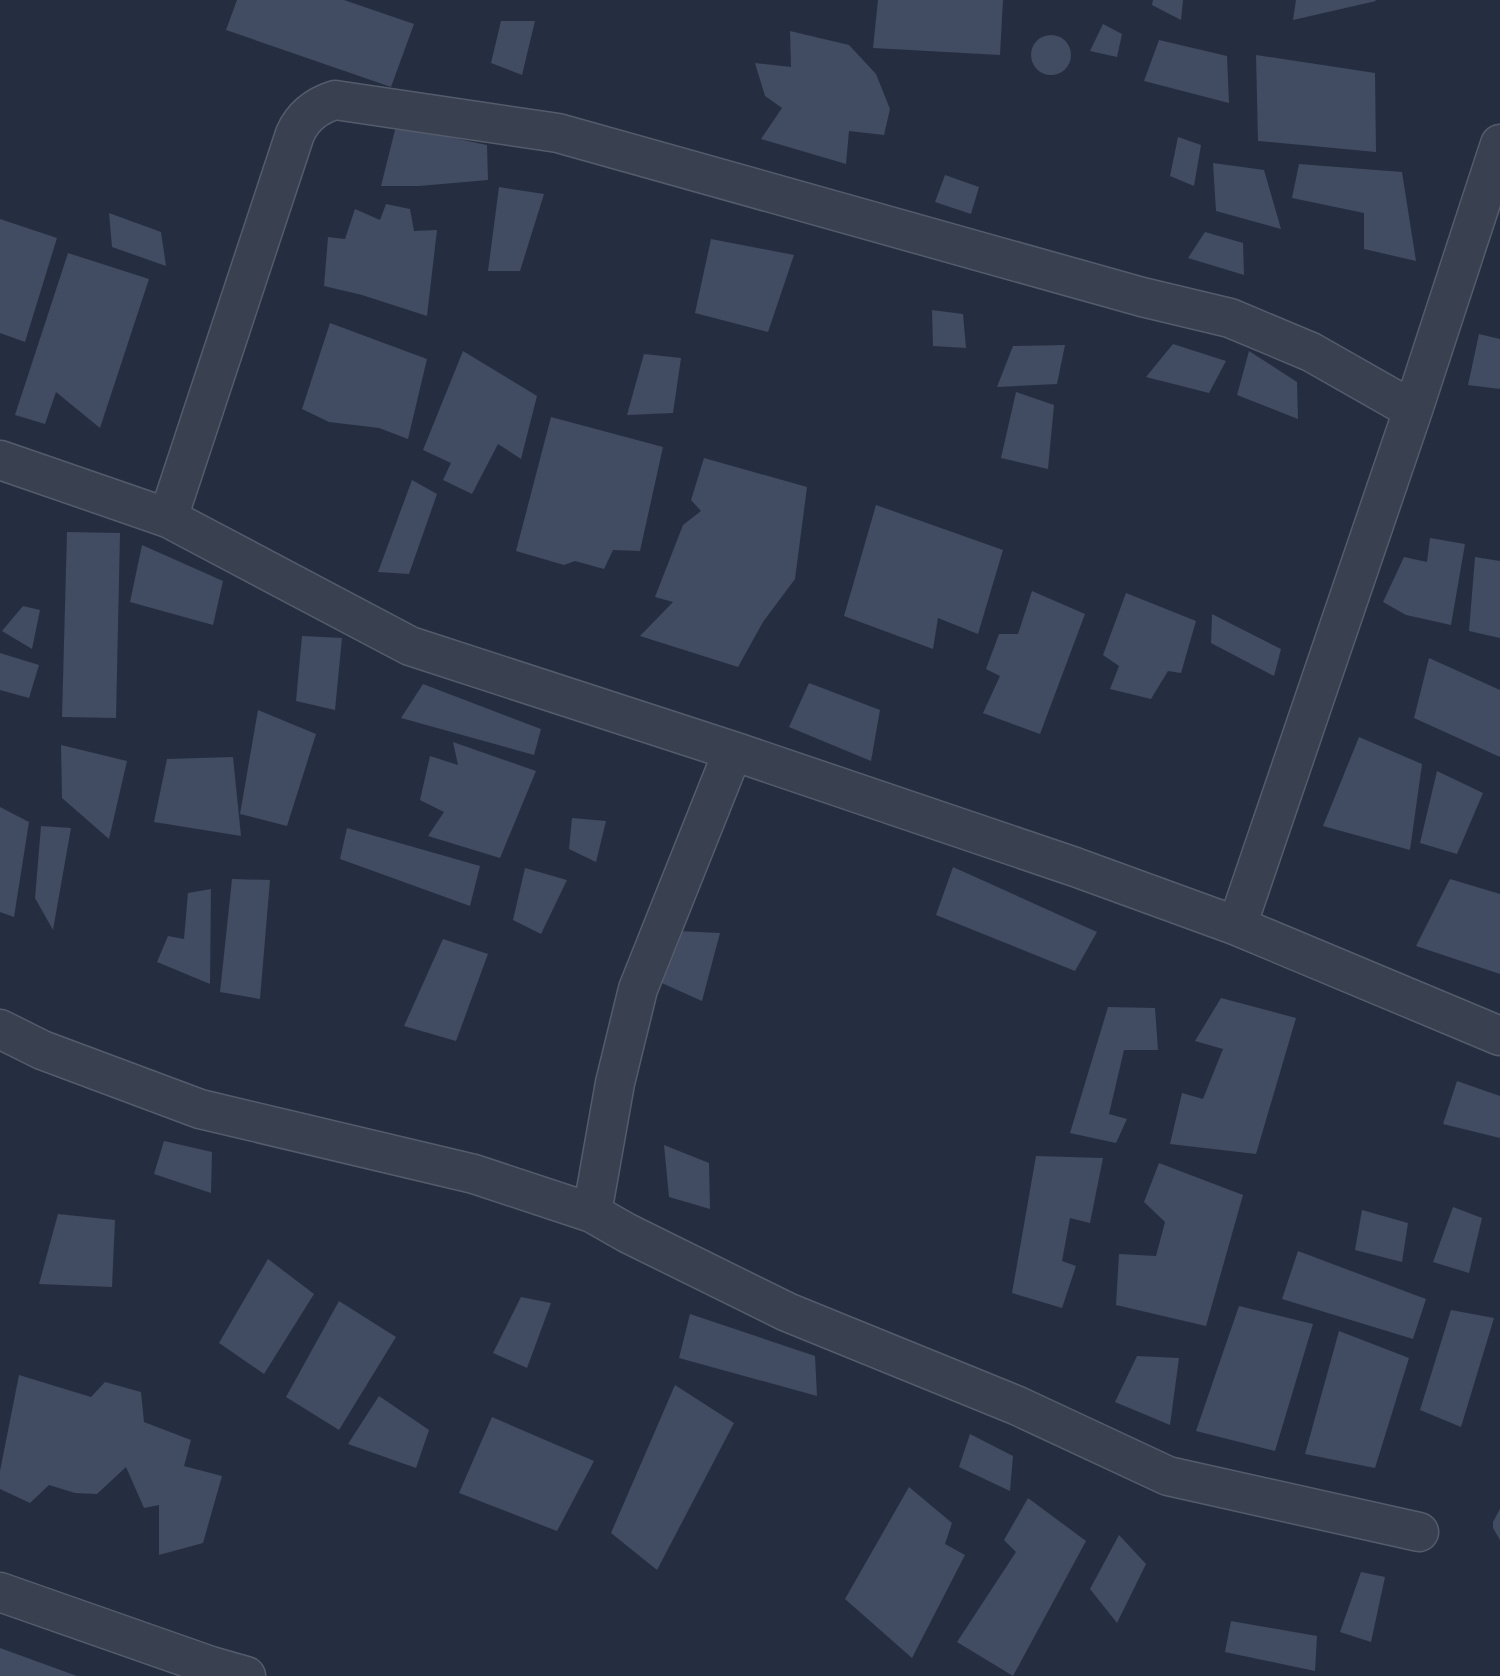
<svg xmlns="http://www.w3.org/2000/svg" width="1500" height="1676" font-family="'Golos Text',sans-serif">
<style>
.building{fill:#414b61}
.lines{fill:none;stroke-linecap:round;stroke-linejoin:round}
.minor-casing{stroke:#545c6b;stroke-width:41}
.minor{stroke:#394151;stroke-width:38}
</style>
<rect width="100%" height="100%" fill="#252e41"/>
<path class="building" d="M 237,0 L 344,0 L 414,24 L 391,87 L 226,30 Z
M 878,0 L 1003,0 L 1000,55 L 873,48 Z
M 1153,0 L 1183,0 L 1181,20 L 1152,5 Z
M 1296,0 L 1375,0 L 1376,1 L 1293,20 Z
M 501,21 L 535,21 L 522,75 L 491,63 Z
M 1103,24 L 1122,34 L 1117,57 L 1090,51 Z
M 790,31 L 849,45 L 876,74 L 890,109 L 884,135 L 849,131 L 846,164 L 761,139 L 782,108 L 765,96 L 755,63 L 791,67 Z
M1031 55a20 20 0 1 1 40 0a20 20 0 1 1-40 0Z
M 1159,40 L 1227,56 L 1229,103 L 1144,81 Z
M 1256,55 L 1375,73 L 1376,152 L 1258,141 Z
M 396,126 L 487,145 L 488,180 L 419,186 L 381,186 Z
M 1178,137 L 1201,145 L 1194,186 L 1170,176 Z
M 1213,163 L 1264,170 L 1281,229 L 1216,211 Z
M 1299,164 L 1402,172 L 1416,261 L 1364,249 L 1364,213 L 1292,198 Z
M 945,175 L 979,187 L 971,214 L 935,202 Z
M 499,187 L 544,194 L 520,271 L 488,271 Z
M 386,204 L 410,209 L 414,231 L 437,230 L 427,316 L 362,295 L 324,286 L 328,237 L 345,239 L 355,209 L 380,220 Z
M 109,213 L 161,232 L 166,266 L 112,247 Z
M 0,219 L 57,238 L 25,342 L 0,333 Z
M 1205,232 L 1243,243 L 1244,275 L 1188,258 Z
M 711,239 L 794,255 L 768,332 L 695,313 Z
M 68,253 L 149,279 L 100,428 L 56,392 L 45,424 L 15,415 Z
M 932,310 L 963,314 L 966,348 L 933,346 Z
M 330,323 L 427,359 L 408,439 L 379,428 L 329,422 L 302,409 Z
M 1479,334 L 1500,339 L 1500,389 L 1468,385 Z
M 1173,344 L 1226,361 L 1209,393 L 1146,377 Z
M 1065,345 L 1057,384 L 997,387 L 1013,346 Z
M 463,351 L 537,396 L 521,459 L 498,444 L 472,494 L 443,480 L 451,463 L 423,450 Z
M 1249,351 L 1297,382 L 1298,419 L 1237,395 Z
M 644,354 L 681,358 L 673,413 L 627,415 Z
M 1016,392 L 1054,405 L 1048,469 L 1001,458 Z
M 551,417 L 663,447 L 640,551 L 613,550 L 604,569 L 575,561 L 564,565 L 516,551 Z
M 704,458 L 807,487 L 795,579 L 763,622 L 738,667 L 640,636 L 673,602 L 655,597 L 683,525 L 701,511 L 691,500 Z
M 412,480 L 437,494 L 409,574 L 378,572 Z
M 876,505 L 1003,550 L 978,634 L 938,618 L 933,649 L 844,616 Z
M 67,532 L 120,533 L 116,718 L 62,717 Z
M 1430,538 L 1465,544 L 1451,625 L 1406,615 L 1383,602 L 1404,557 L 1427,562 Z
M 142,545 L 223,581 L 213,625 L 130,602 Z
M 1475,557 L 1500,561 L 1500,638 L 1469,631 Z
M 1032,591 L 1085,614 L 1040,734 L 983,713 L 1000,676 L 986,669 L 999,634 L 1018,634 Z
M 1126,593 L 1196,621 L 1181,673 L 1168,671 L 1151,699 L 1110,689 L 1119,666 L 1103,655 Z
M 23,606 L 40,610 L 32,649 L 2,631 Z
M 1212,614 L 1281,649 L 1274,676 L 1211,643 Z
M 302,636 L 342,638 L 335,710 L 296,701 Z
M 0,653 L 39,665 L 29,698 L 0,690 Z
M 1429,658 L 1500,690 L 1500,757 L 1414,718 Z
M 809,683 L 880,710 L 871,761 L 789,727 Z
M 423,684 L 541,729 L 534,755 L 401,718 Z
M 258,710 L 316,734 L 287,826 L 240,814 Z
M 1359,737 L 1422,764 L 1410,850 L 1323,826 Z
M 453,742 L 536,771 L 500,858 L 428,836 L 444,812 L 420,800 L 430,756 L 458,765 Z
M 61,745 L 127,761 L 109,839 L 62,798 Z
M 233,757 L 241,836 L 154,822 L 167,759 Z
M 1437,771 L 1483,793 L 1457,854 L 1420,843 Z
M 0,807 L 29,822 L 14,917 L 0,912 Z
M 572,818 L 606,821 L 596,862 L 569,849 Z
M 41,826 L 71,828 L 53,930 L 35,898 Z
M 347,828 L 480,866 L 470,906 L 340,859 Z
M 953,867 L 1097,932 L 1075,971 L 936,915 Z
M 525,868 L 567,880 L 541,934 L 513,920 Z
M 232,879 L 270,880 L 260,999 L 220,992 Z
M 1450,879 L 1500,894 L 1500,974 L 1416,946 Z
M 211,889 L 210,984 L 157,962 L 168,936 L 184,939 L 188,893 Z
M 678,931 L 720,933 L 702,1001 L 655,980 Z
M 443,939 L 488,954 L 456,1041 L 404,1026 Z
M 1221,998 L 1296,1018 L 1256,1154 L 1170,1144 L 1182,1093 L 1203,1099 L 1223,1049 L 1195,1041 Z
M 1108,1007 L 1155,1008 L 1158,1050 L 1124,1050 L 1109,1114 L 1127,1119 L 1116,1143 L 1070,1133 Z
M 1457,1081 L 1500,1096 L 1500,1138 L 1443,1124 Z
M 164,1141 L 212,1152 L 211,1193 L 154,1174 Z
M 664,1145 L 709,1163 L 710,1209 L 669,1197 Z
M 1036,1156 L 1103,1158 L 1090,1223 L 1070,1218 L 1062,1261 L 1076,1266 L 1062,1308 L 1012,1293 Z
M 1159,1163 L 1243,1195 L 1206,1326 L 1116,1305 L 1119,1254 L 1156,1256 L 1165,1222 L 1144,1202 Z
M 1453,1207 L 1482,1218 L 1469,1273 L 1433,1262 Z
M 1362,1210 L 1408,1223 L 1402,1262 L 1355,1250 Z
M 58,1214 L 115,1220 L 112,1287 L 39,1284 Z
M 1298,1251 L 1426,1299 L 1413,1339 L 1282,1299 Z
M 268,1259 L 314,1294 L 264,1374 L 219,1343 Z
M 521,1297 L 551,1303 L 527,1368 L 493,1353 Z
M 339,1301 L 396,1337 L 339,1430 L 286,1397 Z
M 1239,1306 L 1313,1324 L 1275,1451 L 1196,1431 Z
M 1451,1310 L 1494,1318 L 1461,1427 L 1420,1410 Z
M 690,1314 L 815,1356 L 817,1396 L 679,1358 Z
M 1339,1331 L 1409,1358 L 1375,1468 L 1305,1454 Z
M 1137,1356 L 1179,1358 L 1170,1425 L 1115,1402 Z
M 19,1375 L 91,1397 L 105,1382 L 141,1392 L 144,1422 L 191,1440 L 184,1466 L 222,1476 L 203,1543 L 159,1555 L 159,1505 L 144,1508 L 126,1467 L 97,1494 L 75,1493 L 49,1485 L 30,1503 L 0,1489 L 0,1471 Z
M 675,1385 L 734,1423 L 657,1570 L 611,1533 Z
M 379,1396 L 429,1430 L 416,1468 L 348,1444 Z
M 492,1417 L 594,1461 L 557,1531 L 459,1493 Z
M 970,1434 L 1013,1456 L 1010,1491 L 959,1467 Z
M 909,1487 L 952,1523 L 945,1544 L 965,1555 L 912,1658 L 845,1599 Z
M 1028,1498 L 1086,1541 L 1013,1676 L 957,1642 L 1016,1552 L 1004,1540 Z
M 1500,1509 L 1500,1540 L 1493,1528 L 1493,1522 Z
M 1119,1535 L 1146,1564 L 1117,1623 L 1090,1589 Z
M 1361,1572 L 1385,1577 L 1371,1642 L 1340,1632 Z
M 1231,1621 L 1317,1636 L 1315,1671 L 1225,1652 Z
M 0,1648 L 77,1676 L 0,1676 Z"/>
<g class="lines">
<g class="minor-casing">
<path id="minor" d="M 0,460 L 168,518 L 410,646 L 733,751 L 1075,867 L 1237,926 L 1500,1036
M 168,518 L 295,134 C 303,116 316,106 335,100 L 558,133 L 1142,297 L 1230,318 L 1311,352 L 1413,410
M 1237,926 L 1413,410 L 1500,144
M 0,1029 L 42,1050 L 200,1109 L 474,1174 L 592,1213 L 627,1233 L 787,1312 L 1018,1406 L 1168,1476 L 1419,1532
M 592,1213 L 615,1083 L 638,989 L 733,751
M 0,1592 L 211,1666 L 246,1676"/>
</g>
<use href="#minor" class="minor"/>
</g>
</svg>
